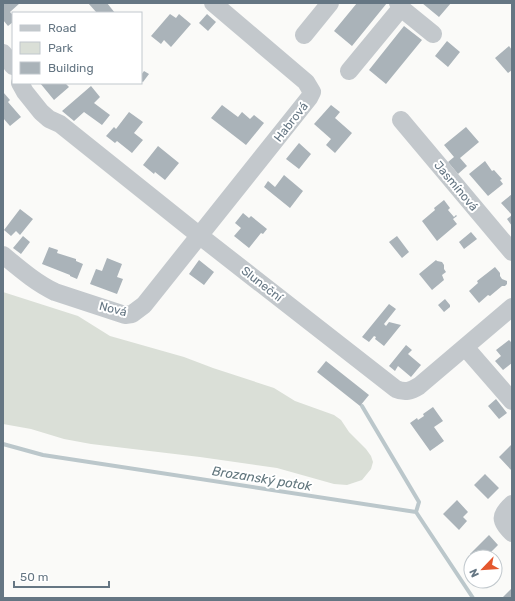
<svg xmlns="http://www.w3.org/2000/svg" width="515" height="601" font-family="Rubik,sans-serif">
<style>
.green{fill:#dadfd7}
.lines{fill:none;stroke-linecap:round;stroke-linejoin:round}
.stream{stroke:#bbc7cb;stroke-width:4}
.building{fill:#aab3b9}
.minor{stroke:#c3c8cc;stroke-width:18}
.labels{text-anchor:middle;stroke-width:4;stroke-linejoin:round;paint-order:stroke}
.street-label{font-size:12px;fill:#657683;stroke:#fff}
.water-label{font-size:13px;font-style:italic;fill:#60757c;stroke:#fff}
</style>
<rect width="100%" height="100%" fill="#fafaf8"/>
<path class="green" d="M 3,292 L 78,316 L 110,336 L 184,357 L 213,368 L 274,388 L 295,401 L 334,415 L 341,420 L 349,432 L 366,449 L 371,456 L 373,462 L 371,469 L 362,480 L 347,485 L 334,484 L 277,468 L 200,457 L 91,444 L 64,439 L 31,429 L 3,424 Z"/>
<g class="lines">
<path class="stream" d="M 362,406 L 419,502 L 416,512
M 3,444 L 43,455 L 416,512 L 473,598"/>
</g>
<path class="building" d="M 3,3 L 20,3 L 10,12 L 13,15 L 13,22 L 8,26 L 3,20 Z
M 88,3 L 107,3 L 115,13 L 97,13 Z
M 357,3 L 387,3 L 352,46 L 334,31 Z
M 422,3 L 451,3 L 439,17 Z
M 170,14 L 176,18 L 179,14 L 191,24 L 171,47 L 164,40 L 161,44 L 151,36 Z
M 207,14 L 216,22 L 208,31 L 199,23 Z
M 404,26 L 422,40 L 386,84 L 369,70 Z
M 447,41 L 460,52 L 448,67 L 435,56 Z
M 509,46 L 512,50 L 512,70 L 508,73 L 495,58 Z
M 144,71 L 149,74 L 143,82 L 141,81 L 141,75 Z
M 40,83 L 65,83 L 69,87 L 54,100 Z
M 91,86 L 100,97 L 94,103 L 110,115 L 102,125 L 84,112 L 74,121 L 62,111 Z
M 3,92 L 10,100 L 8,102 L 21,117 L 10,126 L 3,118 Z
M 222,105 L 238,117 L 242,112 L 250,119 L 254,115 L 264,123 L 246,145 L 211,118 Z
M 331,105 L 340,112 L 335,118 L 352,133 L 335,153 L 326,145 L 331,139 L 314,124 Z
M 129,112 L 143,122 L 134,133 L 143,140 L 132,153 L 117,141 L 115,143 L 106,136 L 114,127 L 116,129 Z
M 466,127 L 479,142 L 460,158 L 467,166 L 458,174 L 448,162 L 454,157 L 444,145 Z
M 299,143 L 311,154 L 299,169 L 286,159 Z
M 158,146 L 179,163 L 165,180 L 155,172 L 154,174 L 143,165 Z
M 485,161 L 492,171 L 494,170 L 502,179 L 500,180 L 503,184 L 488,196 L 469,174 Z
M 284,175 L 303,191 L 290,208 L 264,187 L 268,181 L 275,187 Z
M 512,194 L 512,226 L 507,219 L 512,215 L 501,203 Z
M 444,200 L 450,208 L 448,210 L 454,217 L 456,215 L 457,216 L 453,219 L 457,224 L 437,241 L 422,221 L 435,210 L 434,208 Z
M 20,209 L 33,219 L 20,235 L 16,231 L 11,236 L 4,230 Z
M 243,213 L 249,218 L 251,216 L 267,229 L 263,234 L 261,233 L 249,248 L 234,236 L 241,228 L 235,223 Z
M 471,232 L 477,239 L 464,249 L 459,242 Z
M 23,236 L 30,242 L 21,254 L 13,248 Z
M 397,236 L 409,252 L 402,258 L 389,242 Z
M 49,247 L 58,250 L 57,253 L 76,259 L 76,261 L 83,264 L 77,279 L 70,276 L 70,275 L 42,264 Z
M 107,258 L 122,264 L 117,277 L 123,279 L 117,294 L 90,284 L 96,269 L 102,271 Z
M 199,260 L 214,272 L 204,285 L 189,274 Z
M 436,260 L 437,261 L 442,262 L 444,265 L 444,269 L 446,272 L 442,275 L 444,280 L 432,290 L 419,274 Z
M 495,267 L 500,273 L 500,276 L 502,279 L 507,281 L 507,284 L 505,286 L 502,286 L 490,296 L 488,295 L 479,303 L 469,291 L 478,283 L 477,281 Z
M 445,299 L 450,305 L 450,307 L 444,312 L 438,305 Z
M 389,304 L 396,309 L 384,324 L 386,326 L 389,322 L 401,325 L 384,346 L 375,339 L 376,337 L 374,336 L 369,342 L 362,337 Z
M 509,340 L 512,343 L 512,363 L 503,370 L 495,361 L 501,356 L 496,350 Z
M 406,345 L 412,350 L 408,354 L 421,365 L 411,377 L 398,366 L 395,371 L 389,366 Z
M 326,361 L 369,395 L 360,406 L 317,372 Z
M 496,399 L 507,413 L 499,419 L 488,406 Z
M 433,407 L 443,421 L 434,427 L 444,441 L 430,451 L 410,423 L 417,418 L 418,420 L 424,416 L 423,414 Z
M 512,444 L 512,471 L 499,457 Z
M 485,474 L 499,488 L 488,499 L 474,485 Z
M 457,500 L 468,512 L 463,517 L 467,521 L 459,530 L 443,514 Z
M 489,535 L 498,545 L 486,557 L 473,557 L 470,554 Z
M 511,589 L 512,598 L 502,598 Z"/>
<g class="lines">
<path class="minor" d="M 398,3 L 401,8 L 433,34
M 304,35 L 330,3
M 3,53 L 13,66
M 349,71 L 401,8
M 20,83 L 25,92 L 41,112 L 49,119 L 60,124 L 200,236 L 396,389 C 405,393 411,391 419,386 L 512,307
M 401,120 L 512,252
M 3,255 C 20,269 36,283 55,292 L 125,315 L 132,314 L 144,305 L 309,98 L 312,92 L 306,82 L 213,3
M 465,347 L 512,401
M 512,504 C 499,516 500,520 512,533"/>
</g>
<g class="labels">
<g class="street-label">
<text transform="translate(291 122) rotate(-52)" y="4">Habrová</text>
<text transform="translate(456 186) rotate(50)" y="4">Jasmínová</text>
<text transform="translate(262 284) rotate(38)" y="4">Sluneční</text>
<text transform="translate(113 309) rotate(14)" y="4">Nová</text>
</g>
<g class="water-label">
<text transform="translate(262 478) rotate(9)" y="5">Brozanský potok</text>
</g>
</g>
<rect width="515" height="601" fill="none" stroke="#657683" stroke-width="8"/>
<rect x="12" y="12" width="130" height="72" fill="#ffffff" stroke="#c1c8cd"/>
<rect x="20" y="25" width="20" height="6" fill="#c3c8cc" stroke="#c1c8cd"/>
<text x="48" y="32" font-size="12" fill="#657683">Road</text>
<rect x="20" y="42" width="20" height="12" fill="#dadfd7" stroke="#c1c8cd"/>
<text x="48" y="52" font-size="12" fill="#657683">Park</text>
<rect x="20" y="62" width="20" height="12" fill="#aab3b9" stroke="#c1c8cd"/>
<text x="48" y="72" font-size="12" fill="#657683">Building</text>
<g transform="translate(483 569) rotate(245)"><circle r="19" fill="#ffffff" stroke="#c1c8cd"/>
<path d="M0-3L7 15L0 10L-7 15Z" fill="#e4572e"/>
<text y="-6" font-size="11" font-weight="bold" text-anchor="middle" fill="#657683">N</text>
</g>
<path d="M14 581v6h95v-6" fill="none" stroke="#657683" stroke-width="2"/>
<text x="20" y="581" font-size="12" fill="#657683" stroke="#ffffff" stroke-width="3" paint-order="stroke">50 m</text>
</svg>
